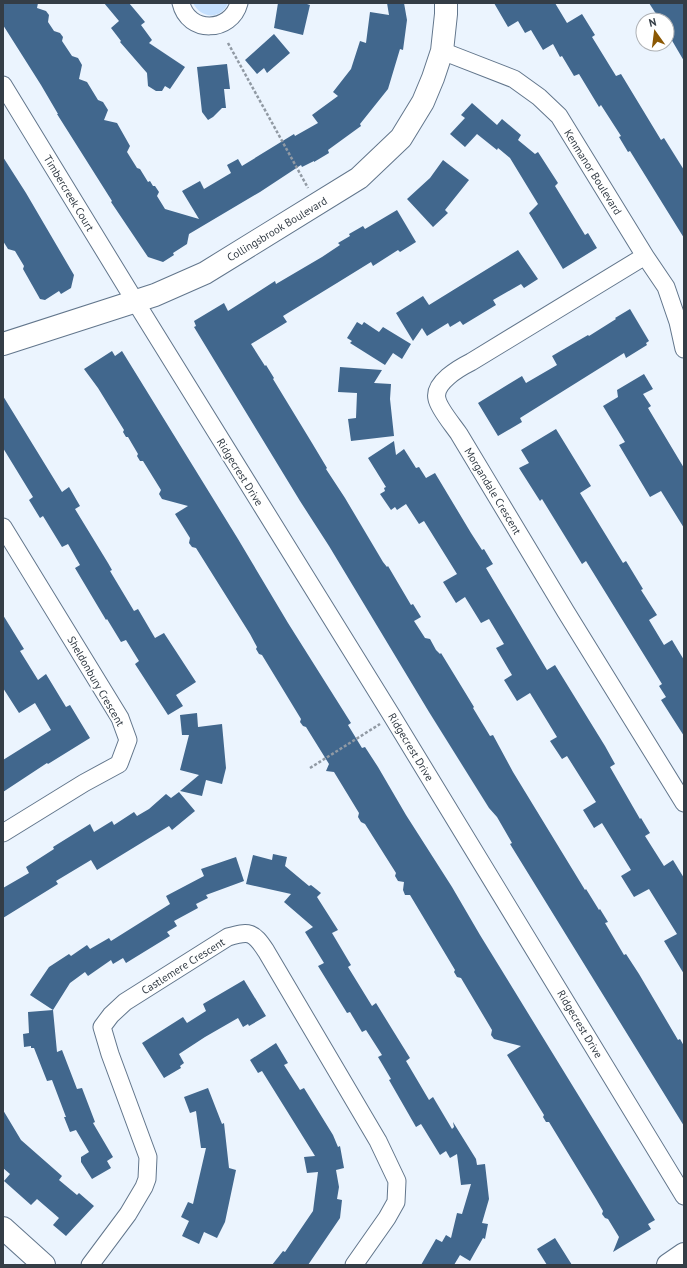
<svg xmlns="http://www.w3.org/2000/svg" width="687" height="1268" font-family="'PT Sans',sans-serif">
<style>
.green{fill:#c5e0fe}
.building{fill:#41678d}
.lines{fill:none;stroke-linecap:round;stroke-linejoin:round}
.minor-casing{stroke:#62768c;stroke-width:19}
.tertiary-casing{stroke:#62768c;stroke-width:24}
.path{stroke:#919aa4;stroke-width:2.5;stroke-dasharray:3 2;stroke-linecap:butt}
.minor{stroke:#fff;stroke-width:17}
.tertiary{stroke:#fff;stroke-width:22}
.labels{text-anchor:middle;stroke-width:4;stroke-linejoin:round;paint-order:stroke}
.street-label{font-size:11px;fill:#343d46;stroke:#fff}
</style>
<rect width="100%" height="100%" fill="#ebf4fe"/>
<path class="green" d="M 193,3 L 228,3 C 221,20 201,19 193,3 Z"/>
<path class="building" d="M 3,3 L 38,3 L 37,8 L 46,11 L 49,15 L 48,22 L 54,31 L 60,33 L 63,37 L 62,41 L 72,56 L 78,58 L 82,65 L 79,79 L 87,82 L 98,100 L 103,102 L 108,110 L 104,120 L 117,123 L 130,146 L 127,152 L 137,168 L 140,169 L 148,182 L 150,181 L 153,186 L 155,186 L 159,192 L 157,196 L 165,209 L 199,219 L 182,191 L 200,181 L 204,189 L 231,173 L 227,165 L 238,159 L 242,166 L 294,134 L 295,136 L 318,123 L 312,115 L 338,96 L 333,92 L 351,69 L 360,41 L 366,43 L 370,12 L 389,15 L 387,3 L 404,3 L 407,20 L 403,50 L 400,49 L 388,89 L 360,124 L 361,126 L 328,150 L 329,153 L 314,162 L 314,161 L 302,167 L 301,165 L 260,192 L 189,234 L 187,244 L 173,253 L 174,255 L 163,262 L 148,257 L 111,202 L 112,201 L 57,114 L 58,114 L 41,85 L 3,25 Z
M 104,3 L 129,3 L 145,22 L 141,25 L 152,40 L 149,43 L 185,67 L 170,89 L 165,86 L 162,91 L 156,91 L 148,86 L 147,73 L 120,42 L 121,41 L 111,28 L 119,21 Z
M 278,3 L 304,3 L 310,5 L 303,35 L 274,28 Z
M 494,3 L 555,3 L 567,23 L 582,14 L 595,35 L 592,37 L 616,76 L 621,74 L 661,140 L 664,138 L 684,170 L 684,238 L 630,151 L 628,152 L 619,137 L 621,136 L 601,105 L 599,107 L 579,74 L 574,76 L 562,56 L 560,57 L 553,44 L 543,50 L 531,30 L 525,33 L 518,21 L 508,27 Z
M 649,3 L 684,3 L 684,61 L 667,32 L 667,20 L 660,20 Z
M 274,34 L 290,53 L 267,73 L 264,68 L 257,74 L 245,60 Z
M 227,64 L 230,89 L 224,89 L 226,108 L 222,108 L 213,117 L 208,120 L 202,112 L 197,67 Z
M 472,103 L 497,125 L 502,119 L 521,135 L 518,140 L 535,154 L 538,152 L 558,183 L 555,186 L 585,235 L 588,233 L 597,248 L 563,269 L 529,213 L 538,204 L 510,158 L 498,148 L 497,150 L 477,134 L 465,147 L 450,134 L 465,118 L 461,115 Z
M 3,157 L 26,193 L 74,275 L 71,288 L 61,294 L 59,291 L 45,300 L 40,299 L 23,269 L 24,266 L 15,251 L 8,249 L 3,241 Z
M 443,160 L 469,180 L 445,210 L 448,213 L 433,227 L 407,199 L 430,178 Z
M 397,210 L 416,242 L 400,252 L 398,250 L 373,266 L 371,262 L 337,283 L 283,316 L 287,322 L 251,344 L 265,366 L 266,365 L 274,378 L 273,379 L 312,443 L 327,468 L 326,469 L 345,498 L 383,562 L 387,567 L 388,566 L 411,605 L 413,604 L 421,617 L 414,621 L 425,638 L 430,639 L 436,650 L 440,654 L 441,653 L 474,707 L 473,708 L 490,736 L 493,735 L 513,772 L 585,890 L 586,889 L 599,910 L 600,909 L 608,922 L 605,923 L 624,955 L 626,954 L 639,974 L 678,1040 L 680,1039 L 684,1046 L 684,1126 L 510,844 L 512,843 L 497,817 L 489,808 L 429,712 L 329,546 L 300,501 L 194,327 L 196,326 L 194,321 L 224,303 L 228,311 L 275,281 L 276,284 L 322,257 L 340,245 L 338,243 L 350,236 L 349,234 L 363,226 L 365,229 Z
M 518,250 L 538,279 L 524,288 L 521,284 L 493,300 L 496,305 L 463,325 L 460,321 L 450,327 L 448,323 L 427,336 L 422,328 L 413,341 L 396,313 L 423,296 L 429,305 Z
M 630,309 L 649,341 L 646,343 L 647,345 L 626,358 L 624,353 L 520,418 L 522,422 L 498,436 L 478,403 L 522,376 L 526,383 L 557,365 L 552,356 L 588,335 L 589,336 L 616,319 L 615,318 Z
M 357,322 L 362,325 L 364,322 L 379,332 L 383,327 L 411,344 L 402,359 L 393,353 L 385,365 L 350,343 L 352,341 L 347,338 Z
M 112,351 L 115,356 L 122,351 L 238,539 L 288,623 L 351,723 L 348,725 L 362,748 L 365,747 L 378,767 L 406,815 L 452,887 L 480,935 L 655,1220 L 648,1224 L 651,1229 L 613,1252 L 619,1237 L 608,1219 L 605,1218 L 602,1214 L 603,1211 L 596,1199 L 549,1122 L 546,1122 L 543,1117 L 544,1115 L 507,1055 L 521,1046 L 494,1039 L 491,1035 L 492,1030 L 461,978 L 457,977 L 454,972 L 455,970 L 410,895 L 405,895 L 403,890 L 404,882 L 398,881 L 395,876 L 396,873 L 365,824 L 361,822 L 358,817 L 359,813 L 334,772 L 326,771 L 329,764 L 306,727 L 303,726 L 300,722 L 301,719 L 262,655 L 259,654 L 256,649 L 257,647 L 250,634 L 196,548 L 192,547 L 189,543 L 190,538 L 175,514 L 188,506 L 162,499 L 159,494 L 161,490 L 143,461 L 140,461 L 137,456 L 138,454 L 128,437 L 126,437 L 123,432 L 124,430 L 98,388 L 84,369 Z
M 340,367 L 382,370 L 374,383 L 391,384 L 390,399 L 394,436 L 351,441 L 348,419 L 356,418 L 357,393 L 338,392 Z
M 644,374 L 653,389 L 643,394 L 651,406 L 648,408 L 684,468 L 684,528 L 661,491 L 650,497 L 619,445 L 625,442 L 603,406 L 618,397 L 617,390 Z
M 3,396 L 62,492 L 69,487 L 80,506 L 75,509 L 108,563 L 112,570 L 110,571 L 134,611 L 138,609 L 155,638 L 164,633 L 196,682 L 176,695 L 183,706 L 168,715 L 135,664 L 139,661 L 126,640 L 121,642 L 107,619 L 106,620 L 75,568 L 80,565 L 68,544 L 62,547 L 43,516 L 40,518 L 29,500 L 33,497 L 3,448 Z
M 556,429 L 591,486 L 580,493 L 623,563 L 626,561 L 643,589 L 641,590 L 657,615 L 649,620 L 664,645 L 672,640 L 684,660 L 684,736 L 661,700 L 666,697 L 659,686 L 662,684 L 586,561 L 582,564 L 542,499 L 540,501 L 519,468 L 529,463 L 521,450 Z
M 394,441 L 396,455 L 404,449 L 416,468 L 419,467 L 426,478 L 435,473 L 471,533 L 482,550 L 484,549 L 493,564 L 486,568 L 547,670 L 555,665 L 605,746 L 615,764 L 610,767 L 640,819 L 641,818 L 650,833 L 645,836 L 664,866 L 673,860 L 684,878 L 684,974 L 664,941 L 677,934 L 649,889 L 634,897 L 621,876 L 631,870 L 602,823 L 594,828 L 583,810 L 596,802 L 567,756 L 562,759 L 550,741 L 557,737 L 530,693 L 517,701 L 504,680 L 512,675 L 496,648 L 504,644 L 489,619 L 481,623 L 465,597 L 456,603 L 443,582 L 457,574 L 424,521 L 419,524 L 406,504 L 397,510 L 395,507 L 391,510 L 380,494 L 385,491 L 384,488 L 386,487 L 368,458 Z
M 3,615 L 24,649 L 20,651 L 38,680 L 46,674 L 66,707 L 70,705 L 90,738 L 48,764 L 47,763 L 3,792 L 3,760 L 51,730 L 35,703 L 19,713 L 3,688 Z
M 197,713 L 198,727 L 222,724 L 226,768 L 222,784 L 206,780 L 202,796 L 180,791 L 199,775 L 180,770 L 189,735 L 182,735 L 180,715 Z
M 179,792 L 195,811 L 172,830 L 169,826 L 97,870 L 91,860 L 56,881 L 58,884 L 3,918 L 3,888 L 29,873 L 26,867 L 54,849 L 53,847 L 90,824 L 94,832 L 112,821 L 114,825 L 134,812 L 137,816 L 149,809 L 166,794 L 171,798 Z
M 273,854 L 287,857 L 285,866 L 309,886 L 311,885 L 321,893 L 317,897 L 338,930 L 332,933 L 351,965 L 348,967 L 372,1006 L 376,1003 L 392,1029 L 410,1058 L 406,1061 L 429,1100 L 433,1097 L 452,1129 L 454,1127 L 453,1122 L 476,1159 L 477,1165 L 485,1164 L 489,1199 L 482,1223 L 488,1224 L 485,1239 L 483,1238 L 470,1261 L 460,1255 L 454,1265 L 421,1265 L 436,1239 L 442,1242 L 446,1235 L 451,1238 L 457,1213 L 462,1214 L 471,1184 L 461,1185 L 457,1154 L 450,1158 L 446,1151 L 440,1155 L 421,1124 L 416,1127 L 389,1080 L 391,1079 L 378,1057 L 382,1055 L 366,1030 L 362,1032 L 350,1012 L 347,1013 L 318,966 L 324,963 L 305,932 L 313,927 L 284,902 L 291,894 L 246,884 L 253,855 L 272,860 Z
M 236,857 L 244,881 L 206,895 L 208,898 L 196,904 L 198,908 L 174,921 L 177,926 L 167,932 L 170,936 L 126,963 L 123,958 L 113,964 L 111,960 L 88,976 L 85,972 L 70,983 L 53,1010 L 30,995 L 49,967 L 69,954 L 71,956 L 87,945 L 90,949 L 109,938 L 111,941 L 170,904 L 166,896 L 204,876 L 201,869 Z
M 244,980 L 266,1016 L 249,1026 L 248,1024 L 243,1027 L 238,1018 L 205,1037 L 179,1054 L 184,1063 L 180,1066 L 181,1068 L 164,1078 L 142,1043 L 183,1017 L 187,1023 L 206,1011 L 203,1004 Z
M 53,1010 L 57,1052 L 62,1050 L 77,1089 L 82,1088 L 95,1122 L 93,1123 L 113,1157 L 107,1161 L 111,1168 L 92,1179 L 81,1162 L 81,1157 L 89,1152 L 76,1130 L 70,1132 L 64,1117 L 66,1117 L 52,1080 L 47,1081 L 34,1048 L 31,1048 L 31,1046 L 24,1047 L 23,1034 L 29,1033 L 28,1012 Z
M 276,1043 L 288,1063 L 284,1065 L 300,1090 L 304,1088 L 333,1135 L 338,1147 L 340,1146 L 344,1168 L 336,1170 L 339,1187 L 337,1199 L 342,1200 L 340,1218 L 308,1265 L 272,1265 L 283,1251 L 285,1252 L 313,1211 L 318,1172 L 307,1173 L 304,1157 L 315,1156 L 262,1071 L 258,1073 L 250,1060 Z
M 208,1088 L 222,1124 L 224,1123 L 229,1168 L 236,1170 L 225,1222 L 217,1238 L 204,1232 L 199,1244 L 182,1236 L 189,1221 L 181,1217 L 188,1202 L 193,1204 L 206,1148 L 201,1148 L 196,1111 L 190,1113 L 184,1097 Z
M 3,1110 L 21,1140 L 62,1176 L 59,1180 L 77,1195 L 79,1193 L 94,1206 L 66,1236 L 53,1225 L 59,1218 L 37,1199 L 31,1205 L 4,1181 L 10,1174 L 3,1168 Z
M 555,1238 L 572,1265 L 547,1265 L 537,1249 Z"/>
<g class="lines">
<g class="minor-casing">
<path id="minor" d="M 181,3 C 188,34 231,33 239,3
M 442,51 L 514,79 L 539,97 L 559,116 L 645,256 L 666,287 L 678,322 L 684,349
M 3,85 L 135,301 L 392,716 L 684,1196
M 645,256 L 471,362 C 459,368 433,383 437,399 C 439,409 453,425 459,434 L 566,612 L 684,803
M 3,527 L 120,718 L 128,740 L 119,764 L 84,783 L 3,833
M 90,1265 L 128,1214 L 144,1187 L 147,1179 L 148,1157 L 110,1054 L 102,1027 L 111,1015 L 125,1002 L 228,937 C 249,931 253,931 266,951 L 378,1141 L 397,1181 L 396,1202 L 387,1218 L 354,1265"/>
</g>
<g class="tertiary-casing">
<path id="tertiary" d="M 3,344 L 155,295 L 205,273 L 359,178 L 401,138 L 423,102 L 433,78 L 442,51 L 446,14 L 446,3
M 3,1228 L 44,1265
M 668,1265 L 684,1254"/>
</g>
<path class="path" d="M 228,43 L 308,188
M 310,768 L 380,724"/>
<use href="#minor" class="minor"/>
<use href="#tertiary" class="tertiary"/>
</g>
<g class="labels">
<g class="street-label">
<text transform="translate(593 172) rotate(58)" y="4">Kenmanor Boulevard</text>
<text transform="translate(69 193) rotate(59)" y="4">Timbercreek Court</text>
<text transform="translate(277 229) rotate(-31)" y="4">Collingsbrook Boulevard</text>
<text transform="translate(240 472) rotate(58)" y="4">Ridgecrest Drive</text>
<text transform="translate(493 491) rotate(59)" y="4">Morgandale Crescent</text>
<text transform="translate(96 681) rotate(60)" y="4">Sheldonbury Crescent</text>
<text transform="translate(411 747) rotate(59)" y="4">Ridgecrest Drive</text>
<text transform="translate(183 966) rotate(-32)" y="4">Castlemere Crescent</text>
<text transform="translate(580 1024) rotate(59)" y="4">Ridgecrest Drive</text>
</g>
</g>
<rect width="687" height="1268" fill="none" stroke="#343d46" stroke-width="8"/>
<g transform="translate(655 32) rotate(346)"><circle r="19" fill="#ffffff" stroke="#aeb1b5"/>
<path d="M0-3L7 15L0 10L-7 15Z" fill="#8b5804"/>
<text y="-6" font-size="11" font-weight="bold" text-anchor="middle" fill="#343d46">N</text>
</g>
</svg>
